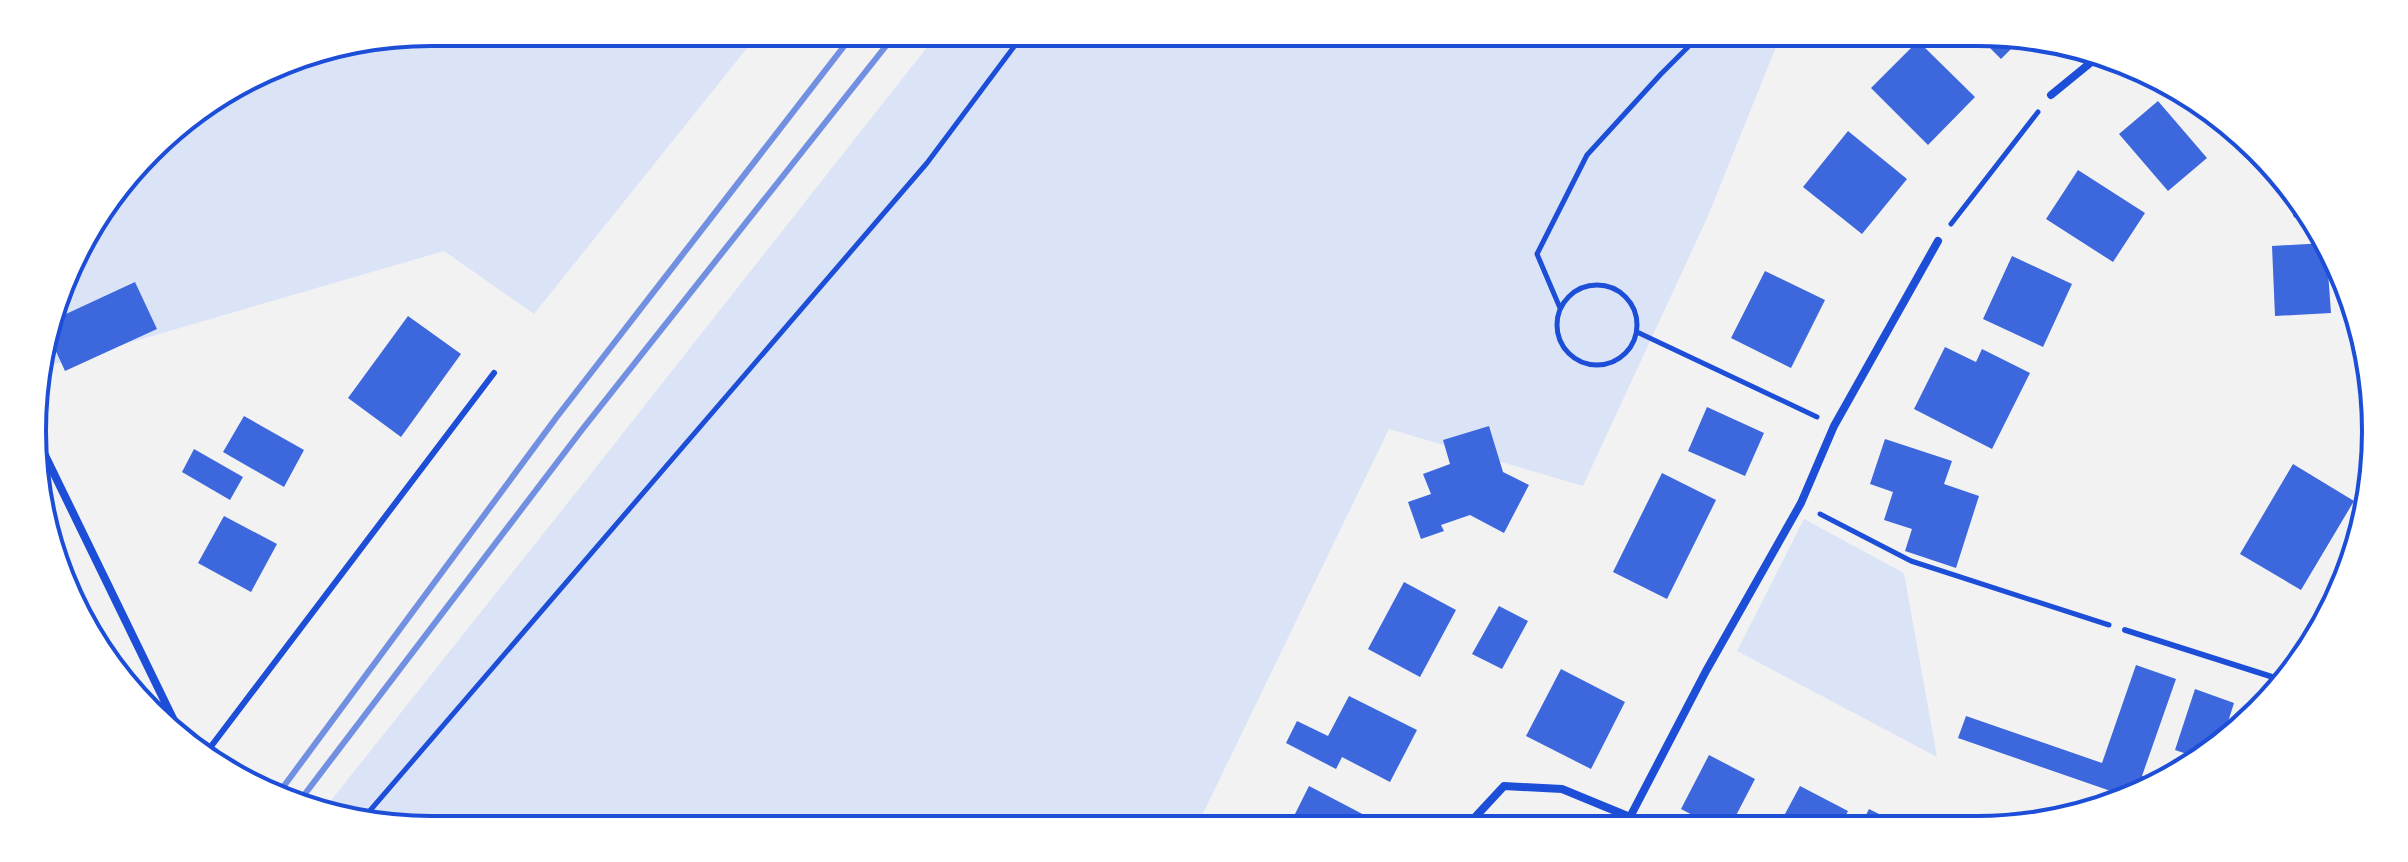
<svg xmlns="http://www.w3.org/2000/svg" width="2408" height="862" font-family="Spectral,serif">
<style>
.green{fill:#dbe4f7}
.building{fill:#3d67dc}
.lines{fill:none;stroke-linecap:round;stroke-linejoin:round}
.path{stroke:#1d4ed8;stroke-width:5}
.service{stroke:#1d4ed8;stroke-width:6}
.minor{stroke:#1d4ed8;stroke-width:8}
.rail{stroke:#7290e2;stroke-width:6}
.rim{fill:none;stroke:#1d4ed8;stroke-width:4}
</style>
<rect width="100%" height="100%" fill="#f2f2f2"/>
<path class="green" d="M 431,32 L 760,32 L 534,314 L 444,251 L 39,369 L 73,254 L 168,131 L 279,62 Z
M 939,32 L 1782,32 L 1708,216 L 1583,486 L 1389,429 L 1196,828 L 431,830 L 328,817 L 321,813 L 601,461 Z
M 1804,519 L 1904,573 L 1937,757 L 1737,651 Z"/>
<path class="building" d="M 1974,32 L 1977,32 L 2022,38 L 2001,59 Z
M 1918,41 L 1975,97 L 1928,145 L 1871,88 Z
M 2158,101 L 2207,158 L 2168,191 L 2119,134 Z
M 1848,131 L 1907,179 L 1862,234 L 1803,187 Z
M 2078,170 L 2145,213 L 2113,262 L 2046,219 Z
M 2326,243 L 2331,313 L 2275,316 L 2272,246 Z
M 2012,256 L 2072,284 L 2043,347 L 1983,319 Z
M 1765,271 L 1825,300 L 1791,368 L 1731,338 Z
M 135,282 L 157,329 L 65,371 L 49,336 L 53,320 Z
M 408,316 L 461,354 L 401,437 L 348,398 Z
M 1945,347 L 1976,362 L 1982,349 L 2030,373 L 1992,449 L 1914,409 Z
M 1707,407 L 1764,433 L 1745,476 L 1688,451 Z
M 244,416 L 304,450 L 284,487 L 223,452 Z
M 1489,426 L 1503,472 L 1529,485 L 1504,533 L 1470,515 L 1441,525 L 1444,531 L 1421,539 L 1408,502 L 1431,494 L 1423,474 L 1450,464 L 1443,440 Z
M 1885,439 L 1952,461 L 1944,484 L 1979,496 L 1956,568 L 1905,551 L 1912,529 L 1884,520 L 1893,492 L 1870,484 Z
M 194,449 L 243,477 L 230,500 L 182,472 Z
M 2293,464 L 2354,501 L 2301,590 L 2240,554 Z
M 1662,473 L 1716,500 L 1667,599 L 1613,572 Z
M 224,516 L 277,544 L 251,592 L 198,563 Z
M 1404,582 L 1456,610 L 1420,677 L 1368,649 Z
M 1499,606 L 1528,621 L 1502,669 L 1472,654 Z
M 2136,665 L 2176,679 L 2142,776 L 2161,783 L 2153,789 L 2128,797 L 1958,738 L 1966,716 L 2102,763 Z
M 1561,669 L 1625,702 L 1591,769 L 1526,736 Z
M 2195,689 L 2234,703 L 2221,744 L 2199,758 L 2175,750 Z
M 1349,696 L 1417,730 L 1390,782 L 1342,757 L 1336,769 L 1286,743 L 1297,721 L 1328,736 Z
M 1709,755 L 1755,779 L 1730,827 L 1715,827 L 1681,809 Z
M 1309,786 L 1370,818 L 1365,828 L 1288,828 Z
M 1800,786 L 1848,811 L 1840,827 L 1778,827 Z
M 1869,809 L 1889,819 L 1885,827 L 1860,827 Z"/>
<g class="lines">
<path class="path" d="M 1951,224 L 2038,112
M1557 325a40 40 0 1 1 80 0a40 40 0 1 1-80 0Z
M 1560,308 L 1537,254 L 1587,155 L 1661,74 L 1703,32
M 1637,332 L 1817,417
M 1820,514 L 1911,561 L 2109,625
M 361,821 L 927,163 L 1025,32"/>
<path class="service" d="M 2125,630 L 2282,680
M 203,757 L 494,373"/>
<path class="minor" d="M 2051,95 L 2100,55
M 2297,214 L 2306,213
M 40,445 L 181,735
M 1630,817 L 1706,671 L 1801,503 L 1834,426 L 1938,241
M 1465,828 L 1504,786 L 1562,789 L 1630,817 L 1644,827"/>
<path class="rail" d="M 278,794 L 556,418 L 855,32
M 298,803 L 581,431 L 897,32"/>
</g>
<path d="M0 0H2408V862H0ZM431 46H1977A385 385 0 0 1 2362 431V431A385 385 0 0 1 1977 816H431A385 385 0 0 1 46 431V431A385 385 0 0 1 431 46Z" fill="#fff" fill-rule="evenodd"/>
<path class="rim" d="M431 46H1977A385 385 0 0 1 2362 431V431A385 385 0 0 1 1977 816H431A385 385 0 0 1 46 431V431A385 385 0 0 1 431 46Z"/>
</svg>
